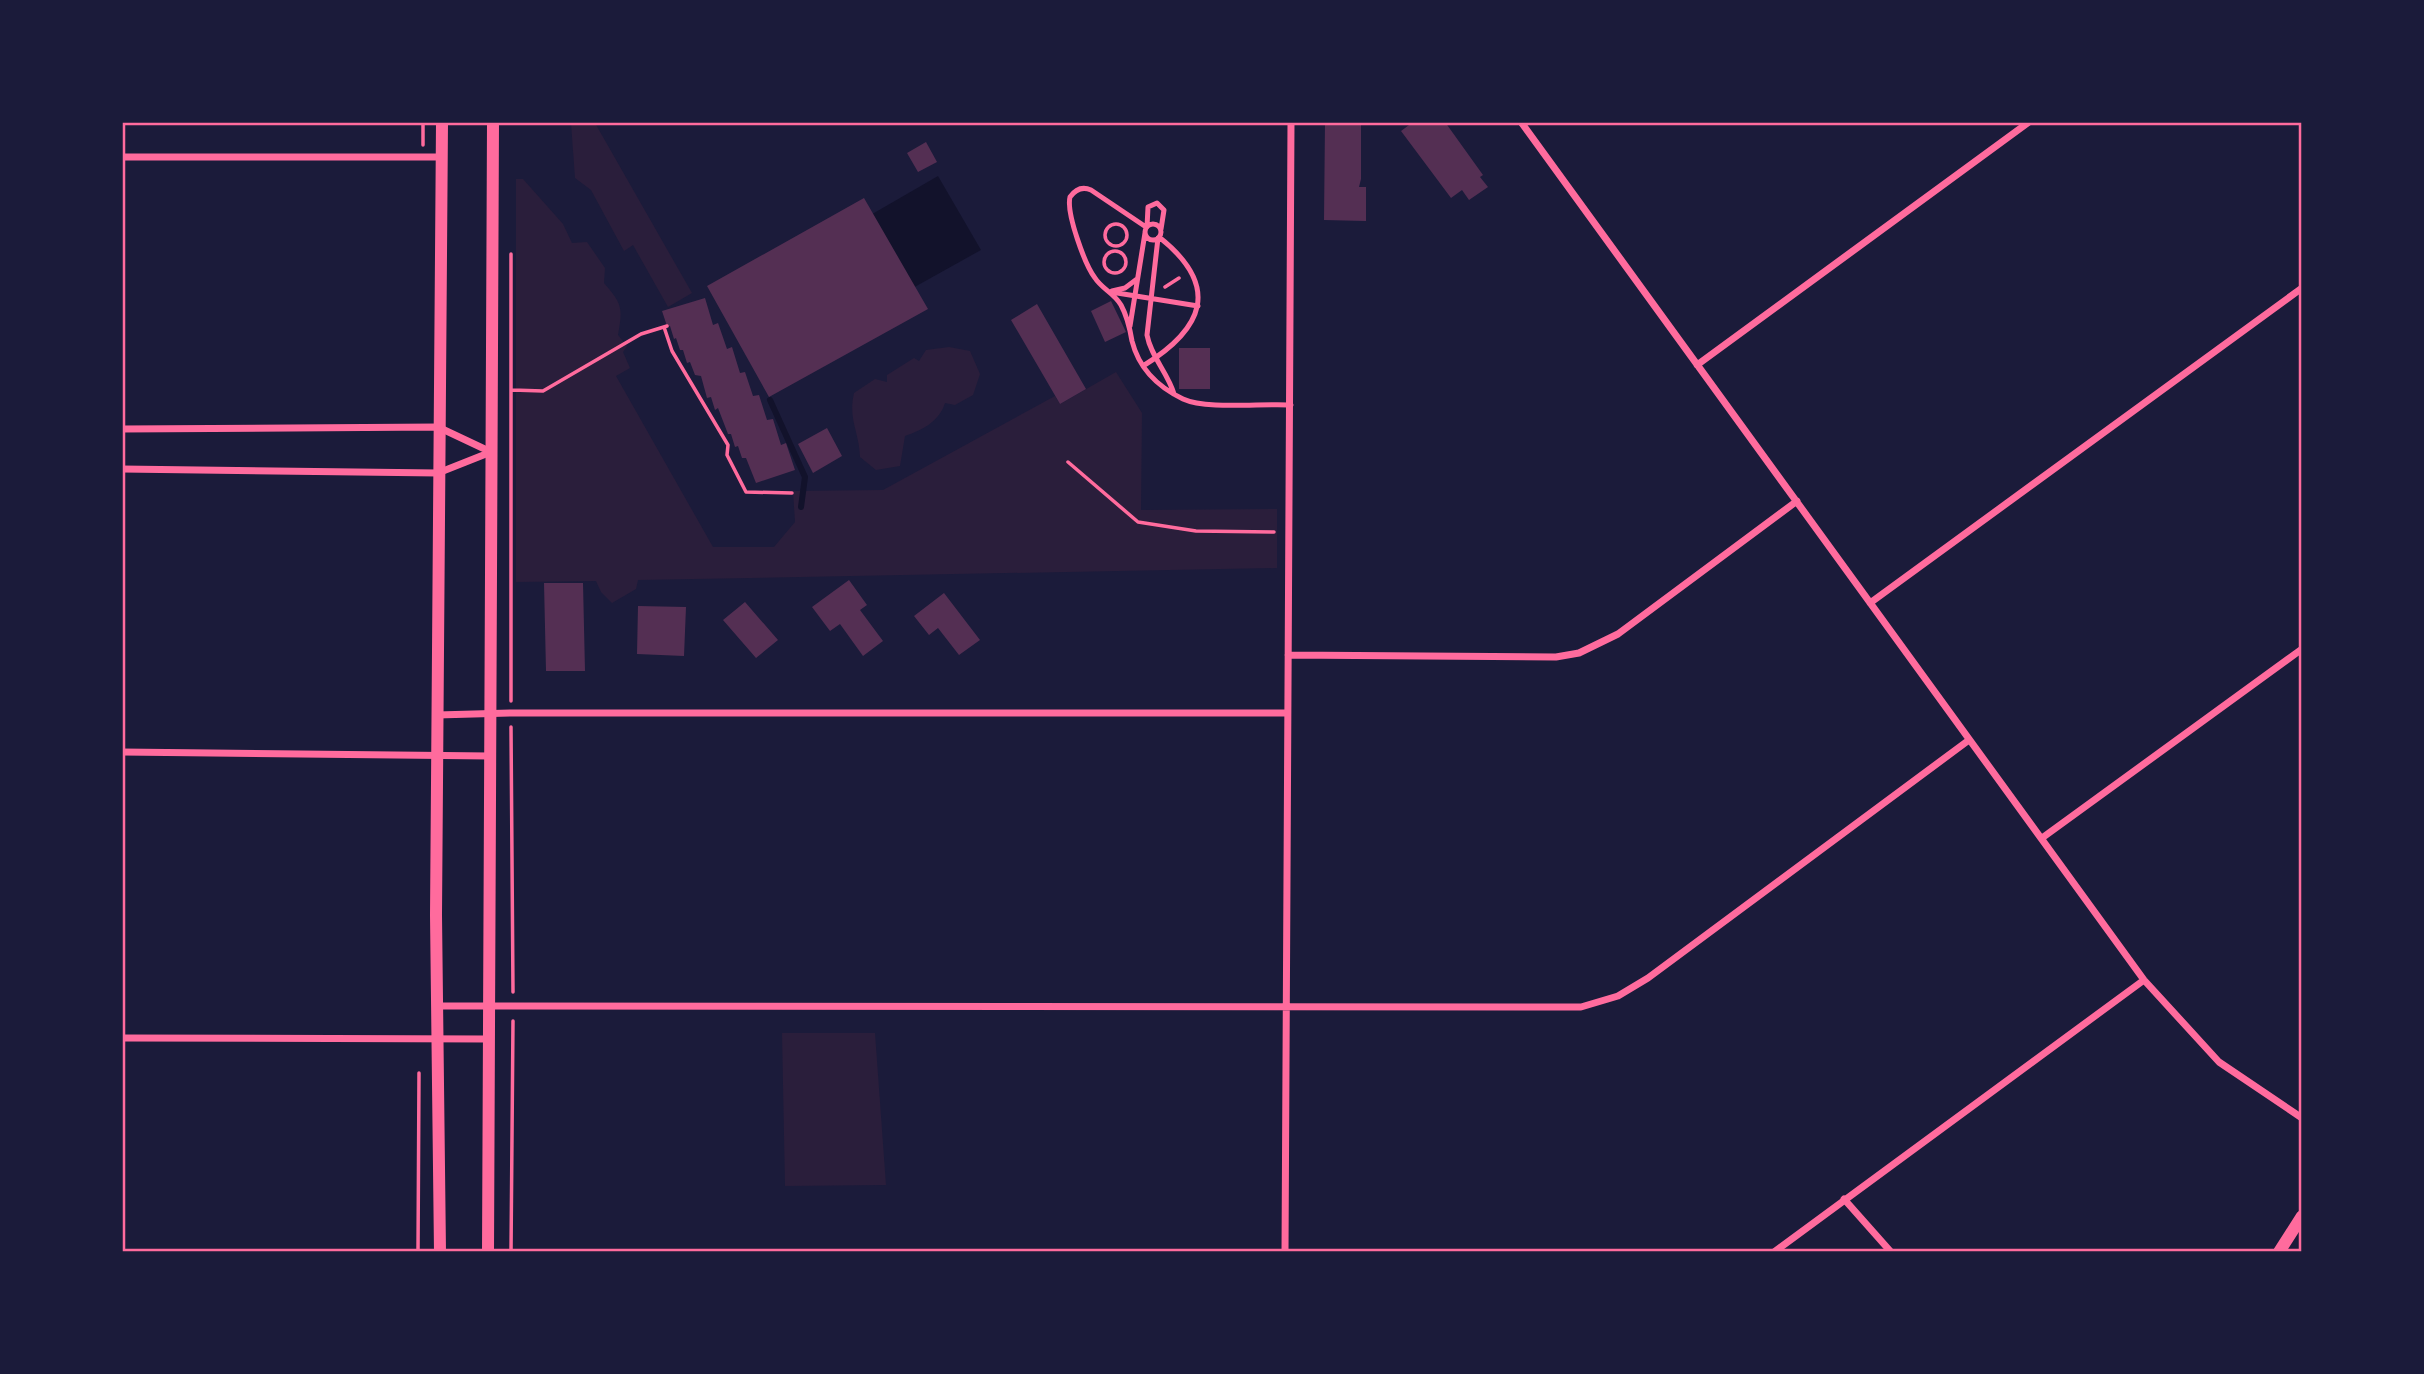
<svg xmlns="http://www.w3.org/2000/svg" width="2424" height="1374" font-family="'Work Sans',sans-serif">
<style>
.green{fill:#2a1e3b}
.water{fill:#12122b}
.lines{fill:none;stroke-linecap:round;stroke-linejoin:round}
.stream{stroke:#12122b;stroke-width:6}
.building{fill:#542f53}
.path{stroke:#ff6b9d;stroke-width:3.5}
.service{stroke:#ff6b9d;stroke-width:5}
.minor{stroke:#ff6b9d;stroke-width:7}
.tertiary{stroke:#ff6b9d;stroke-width:12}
.neatline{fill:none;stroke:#ff6b9d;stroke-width:2.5}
</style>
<rect width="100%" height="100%" fill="#1b1b3a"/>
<path class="green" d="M 571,123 L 595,123 L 692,293 L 668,307 L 633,245 L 624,251 L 591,190 L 575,178 Z
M 516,179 L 523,179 L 563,224 L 572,243 L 587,242 L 605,268 L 604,283 C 622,304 623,307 618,335 L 627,346 L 623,352 L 630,368 L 616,376 L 713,547 L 774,547 L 795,522 L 793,491 L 883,490 L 1055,396 L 1060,404 L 1116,372 L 1142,413 L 1141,510 L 1277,509 L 1277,568 L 638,580 L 636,589 L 612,603 L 601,592 L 596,581 L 516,582 Z
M 949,347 L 970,351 L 980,374 L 973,395 L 955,405 L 945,403 C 939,422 922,430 905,436 L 900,466 L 876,470 L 860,457 C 859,431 848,420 854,393 L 875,379 L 887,382 L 887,375 L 914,358 L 919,361 L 926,350 Z
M 782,1033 L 875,1033 L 886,1185 L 785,1186 Z"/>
<path class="water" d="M 938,176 L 981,250 L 832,333 L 791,261 Z"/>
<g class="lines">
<path class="stream" d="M 770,400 L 805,477 L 801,507"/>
</g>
<path class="building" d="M 1325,122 L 1361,122 L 1361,179 L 1359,187 L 1366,187 L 1366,221 L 1324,220 Z
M 1413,122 L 1445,122 L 1483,175 L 1480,177 L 1488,187 L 1469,200 L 1462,190 L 1451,198 L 1401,131 Z
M 926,142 L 937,162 L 918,172 L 907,153 Z
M 864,198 L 928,309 L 769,397 L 707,286 Z
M 705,298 L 713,325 L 718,323 L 727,349 L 732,347 L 740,373 L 745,372 L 753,396 L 759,395 L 767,420 L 773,419 L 781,445 L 786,443 L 795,470 L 756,483 L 746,458 L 742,458 L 738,446 L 735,447 L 731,434 L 728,434 L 718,408 L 715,410 L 711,397 L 707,398 L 701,376 L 695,375 L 690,362 L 687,363 L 683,350 L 680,350 L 676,338 L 674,339 L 670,326 L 667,326 L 662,311 Z
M 1111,301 L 1126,332 L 1105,342 L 1091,311 Z
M 1037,304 L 1086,389 L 1060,404 L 1011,320 Z
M 1179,348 L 1210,348 L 1210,389 L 1179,389 Z
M 827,428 L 842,456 L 813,473 L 798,444 Z
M 849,580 L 867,605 L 860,610 L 883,641 L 863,656 L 840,624 L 830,631 L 812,607 Z
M 544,583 L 583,583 L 585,671 L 546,671 Z
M 944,593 L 980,640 L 959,655 L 938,628 L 929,635 L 914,616 Z
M 745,602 L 778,640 L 756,658 L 723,620 Z
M 638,606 L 686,607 L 684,656 L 637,654 Z"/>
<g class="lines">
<path class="path" d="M 423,145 L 423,122
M1105 235a11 11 0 1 1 22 0a11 11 0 1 1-22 0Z
M1104 262a11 11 0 1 1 22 0a11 11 0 1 1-22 0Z
M 1165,287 L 1179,278
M 664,327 L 672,351 L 728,445 L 727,455 L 746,492 L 792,493
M 512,390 L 543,391 L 641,334 L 667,326
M 1068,462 L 1138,522 L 1196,531 L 1274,532
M 511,701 L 511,254
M 511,727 L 513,992
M 418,1252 L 419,1073
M 511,1252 L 513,1021"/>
<path class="service" d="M1145 232a8 8 0 1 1 16 0a8 8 0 1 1-16 0Z
M 1146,227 L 1091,190 C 1082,186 1075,190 1070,197 C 1066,213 1085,265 1095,278 C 1102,289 1114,293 1121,305 C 1127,316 1130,329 1132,341 C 1139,369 1158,387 1183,399 C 1207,410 1262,403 1291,405
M 1147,227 L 1148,207 L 1157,203 L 1164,210 L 1161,229
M 1158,238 L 1147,335 C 1151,357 1168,373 1174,394
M 1112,291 L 1125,288 L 1137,279
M 1111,292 L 1198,306
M 1130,326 L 1145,233
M 1143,366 C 1203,329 1222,287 1159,237"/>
<path class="minor" d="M 1521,122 L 2144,980 L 2219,1062 L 2302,1118
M 122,157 L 442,157
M 1697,365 L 2029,122
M 122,429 L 438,427 L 491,452
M 122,469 L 438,473 L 491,452
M 1870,603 L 2302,288
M 1288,655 L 1556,657 L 1579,653 L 1618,634 L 1797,501
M 437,715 L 511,713 L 1287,713
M 122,752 L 490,756
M 2042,838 L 2302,649
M 439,1006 L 1581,1007 L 1618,996 L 1648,978 L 1969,740
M 122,1038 L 488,1039
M 1844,1199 L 1891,1252
M 1285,1252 L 1291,122
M 1774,1252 L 2144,980"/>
<path class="tertiary" d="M 440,1252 L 436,915 L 442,122
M 488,1252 L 493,122
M 2279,1252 L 2302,1216"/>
</g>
<rect width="2424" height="1374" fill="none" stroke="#1b1b3a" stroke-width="248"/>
<rect x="124" y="124" width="2176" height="1126" class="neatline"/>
</svg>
